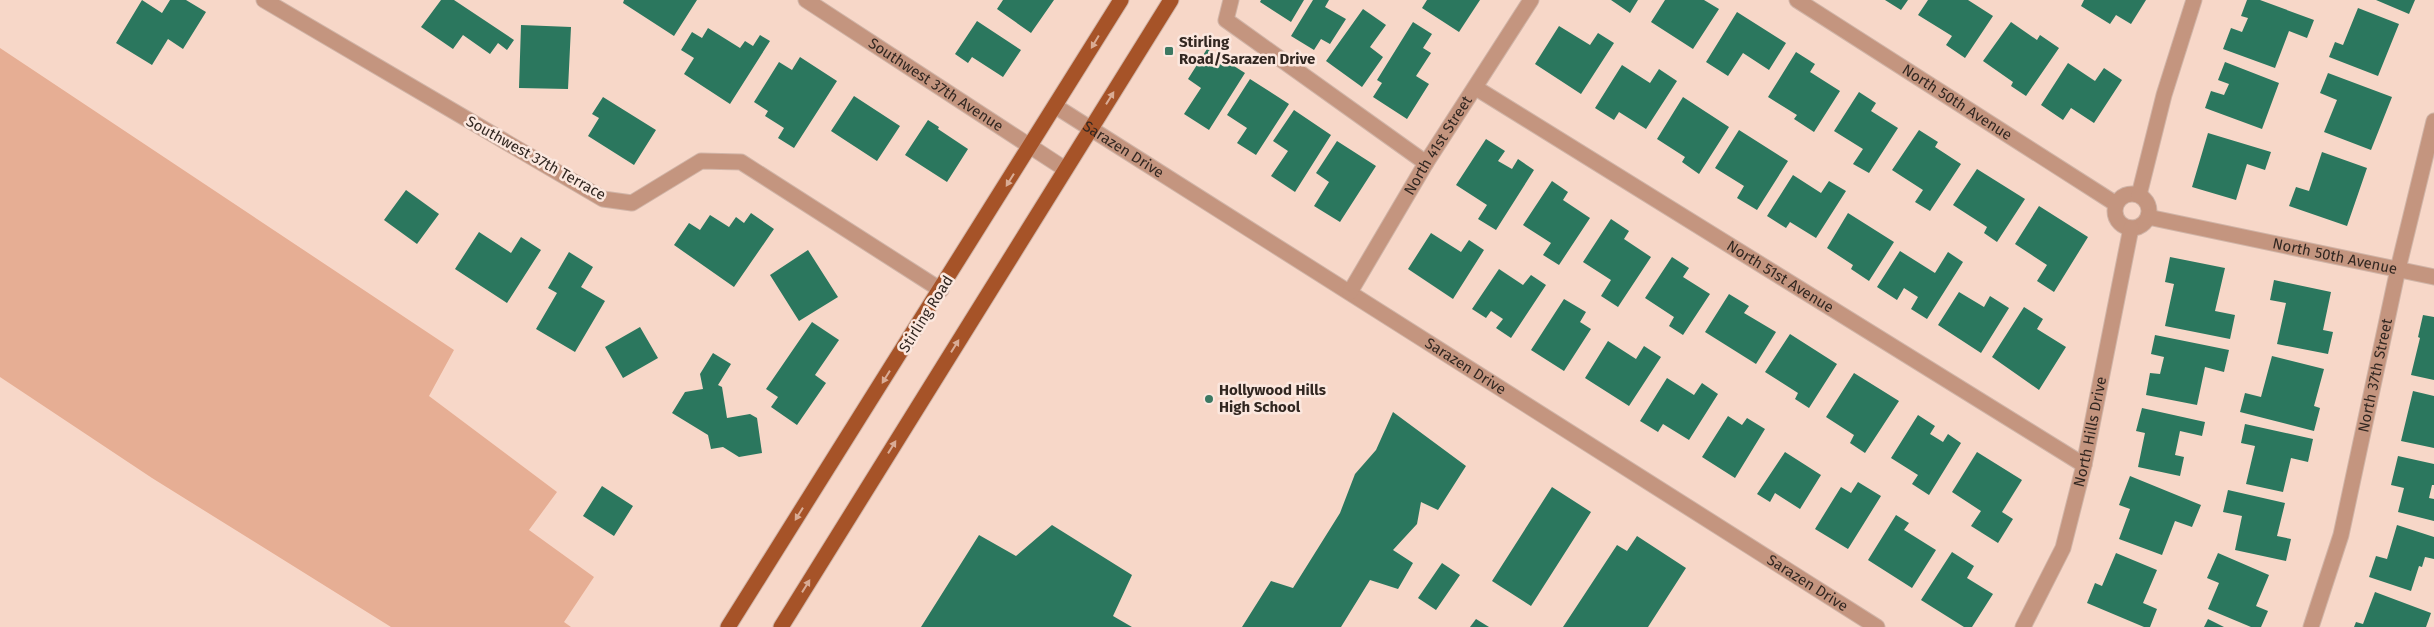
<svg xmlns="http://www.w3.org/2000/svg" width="2434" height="627" font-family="'Fira Sans',sans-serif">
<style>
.green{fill:#e6ae94}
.building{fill:#2b775e}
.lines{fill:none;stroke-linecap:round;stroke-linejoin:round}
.street-casing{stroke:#d0b4a7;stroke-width:17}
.primary-casing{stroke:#d0b4a7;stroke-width:17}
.street{stroke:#c4957f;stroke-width:15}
.primary{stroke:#a65328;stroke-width:15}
.oneway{fill:#d9ac95}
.poi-dot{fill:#3c7862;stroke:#fbe7de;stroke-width:2}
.labels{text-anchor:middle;stroke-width:5;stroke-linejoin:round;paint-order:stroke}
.poi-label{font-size:15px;font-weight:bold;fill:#322721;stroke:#fbe7de;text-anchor:start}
.street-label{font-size:15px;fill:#322721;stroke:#fbe7de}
</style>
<rect width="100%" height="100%" fill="#f7d7c8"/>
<path class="green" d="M 0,48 L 454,350 L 429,396 L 557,492 L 529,530 L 594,577 L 564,622 L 571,627 L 391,627 L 152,478 L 0,377 Z"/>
<path class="building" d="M 142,0 L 162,13 L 170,0 L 186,0 L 206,12 L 183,49 L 168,39 L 152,65 L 116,43 Z
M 441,0 L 454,0 L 514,40 L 507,50 L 498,43 L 490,54 L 463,35 L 453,49 L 421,27 Z
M 624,0 L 697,0 L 674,36 L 623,3 Z
M 1003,0 L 1054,0 L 1031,33 L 997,9 Z
M 1261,0 L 1304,0 L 1291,22 L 1260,2 Z
M 1313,0 L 1329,0 L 1325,7 L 1346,19 L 1330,44 L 1321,39 L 1314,50 L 1291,36 Z
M 1427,0 L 1480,0 L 1459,32 L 1422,8 Z
M 1611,0 L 1638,0 L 1630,13 Z
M 1665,0 L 1704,0 L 1719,9 L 1693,49 L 1651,22 Z
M 1885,0 L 1908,0 L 1901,10 Z
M 1928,0 L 1968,0 L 1993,16 L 1965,58 L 1946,45 L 1952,36 L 1918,15 Z
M 2084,0 L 2146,0 L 2131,24 L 2116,15 L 2110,24 L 2081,6 Z
M 2247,0 L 2260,0 L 2314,20 L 2307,38 L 2289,31 L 2275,68 L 2223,49 L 2231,28 L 2242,32 L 2248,18 L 2241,16 Z
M 2376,0 L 2415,0 L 2409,14 Z
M 2358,8 L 2399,24 L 2378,76 L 2329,57 L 2335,42 L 2343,45 Z
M 1363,9 L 1386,25 L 1370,47 L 1383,57 L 1362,87 L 1326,61 Z
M 1737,12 L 1786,43 L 1769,70 L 1743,53 L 1728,76 L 1706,62 Z
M 977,21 L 1021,50 L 1003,77 L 972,57 L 968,63 L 955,54 Z
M 1413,22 L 1432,34 L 1423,48 L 1431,53 L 1416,76 L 1429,84 L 1407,119 L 1373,97 L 1382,83 L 1377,80 Z
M 2011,22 L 2037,40 L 2040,35 L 2059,48 L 2026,96 L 2011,86 L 2013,82 L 1983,61 Z
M 521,25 L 571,27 L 568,89 L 519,88 Z
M 1559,26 L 1590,45 L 1598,33 L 1614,43 L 1581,94 L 1535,64 Z
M 708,28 L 740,48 L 745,41 L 753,46 L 760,35 L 770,41 L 730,104 L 684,74 L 694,58 L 681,50 L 692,32 L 702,38 Z
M 1207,49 L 1245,73 L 1209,130 L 1184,114 L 1201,88 L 1188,79 Z
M 1796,52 L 1815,64 L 1810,72 L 1840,91 L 1814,132 L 1794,119 L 1797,115 L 1768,97 Z
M 800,57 L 837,81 L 794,148 L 778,138 L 784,128 L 765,116 L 768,111 L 754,102 L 779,62 L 792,70 Z
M 2225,62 L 2279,83 L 2262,129 L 2205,108 L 2211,91 L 2224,95 L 2229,84 L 2218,80 Z
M 2068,63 L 2095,81 L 2104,68 L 2122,80 L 2094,123 L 2071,108 L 2063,120 L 2041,105 Z
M 1622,65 L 1650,83 L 1659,69 L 1677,81 L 1646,129 L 1619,112 L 1614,120 L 1595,108 Z
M 2328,73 L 2392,97 L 2371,150 L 2324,132 L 2337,100 L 2320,93 Z
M 1250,79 L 1289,104 L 1256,155 L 1237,143 L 1247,128 L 1227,115 Z
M 1859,92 L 1876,103 L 1871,111 L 1898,128 L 1869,173 L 1853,164 L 1863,149 L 1834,131 Z
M 854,96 L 900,126 L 877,161 L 831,131 Z
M 603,97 L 656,130 L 634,165 L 588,136 L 599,118 L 592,114 Z
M 1683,97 L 1729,127 L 1699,174 L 1682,162 L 1685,157 L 1657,139 Z
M 1294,110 L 1331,135 L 1295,192 L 1271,176 L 1288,151 L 1273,141 Z
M 928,120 L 939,127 L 938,129 L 968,149 L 947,182 L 905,155 Z
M 1739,130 L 1788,161 L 1757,210 L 1737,198 L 1744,186 L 1715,168 Z
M 1919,130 L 1938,142 L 1935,147 L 1961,164 L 1930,211 L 1915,202 L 1923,190 L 1892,170 Z
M 2208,133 L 2271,152 L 2265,170 L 2247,164 L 2236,200 L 2192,187 Z
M 1486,139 L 1505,151 L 1498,161 L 1512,169 L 1518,159 L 1534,170 L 1496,230 L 1478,219 L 1487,205 L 1456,185 Z
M 1337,141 L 1376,166 L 1340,222 L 1314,206 L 1329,182 L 1316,173 Z
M 2322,152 L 2367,168 L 2347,226 L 2289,206 L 2296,187 L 2309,191 Z
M 1977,169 L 2025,199 L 1997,242 L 1984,233 L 1987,227 L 1953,205 Z
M 1793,175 L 1821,193 L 1829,181 L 1846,191 L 1816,238 L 1790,222 L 1786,228 L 1767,216 Z
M 1552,181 L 1568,192 L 1563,200 L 1590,218 L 1559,265 L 1543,255 L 1551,243 L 1523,225 Z
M 406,190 L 439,214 L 417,244 L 384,220 Z
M 2039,206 L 2088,237 L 2054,292 L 2037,281 L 2047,265 L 2015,244 Z
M 751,213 L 774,229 L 734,287 L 674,245 L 689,223 L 700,230 L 710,215 L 729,227 L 736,217 L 744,223 Z
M 1848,213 L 1894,242 L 1869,281 L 1851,269 L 1853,265 L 1827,248 Z
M 1611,219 L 1629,231 L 1624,239 L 1651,257 L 1618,307 L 1601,296 L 1611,280 L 1583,262 Z
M 479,232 L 511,253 L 521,237 L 541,250 L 507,303 L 455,269 Z
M 1431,233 L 1461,252 L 1469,240 L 1484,250 L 1453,299 L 1408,269 Z
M 808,250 L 838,297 L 799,321 L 770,275 Z
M 1900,251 L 1935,273 L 1948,252 L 1963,262 L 1927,319 L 1911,309 L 1918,297 L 1904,288 L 1897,300 L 1877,287 Z
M 569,252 L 593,267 L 581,287 L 605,301 L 575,352 L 536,329 L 557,293 L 548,288 Z
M 1672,257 L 1689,268 L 1683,277 L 1710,294 L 1683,335 L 1669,326 L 1674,317 L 1645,298 Z
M 2170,257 L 2225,268 L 2215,311 L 2235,315 L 2230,339 L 2165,326 L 2174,284 L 2165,282 Z
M 1499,269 L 1523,285 L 1531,275 L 1546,285 L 1511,338 L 1496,328 L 1503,319 L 1491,311 L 1486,318 L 1472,309 Z
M 2274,280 L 2331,292 L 2323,330 L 2333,332 L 2328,354 L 2277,344 L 2286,303 L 2270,300 Z
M 1959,292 L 1984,307 L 1990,296 L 2009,308 L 1981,353 L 1938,325 Z
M 1729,294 L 1749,306 L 1744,313 L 1776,332 L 1756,364 L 1705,332 Z
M 1564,299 L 1586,312 L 1580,322 L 1591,329 L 1564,371 L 1531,350 Z
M 2024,307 L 2043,319 L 2037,329 L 2066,347 L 2039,390 L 1992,357 Z
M 2423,315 L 2434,317 L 2434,380 L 2411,375 L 2420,338 L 2418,337 Z
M 812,322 L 839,340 L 815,375 L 826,383 L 797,425 L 771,407 L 778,397 L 766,389 Z
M 640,327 L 658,358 L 623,378 L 605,347 Z
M 1790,334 L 1837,364 L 1809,408 L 1795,399 L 1798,393 L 1765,372 Z
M 2155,335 L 2229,350 L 2224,372 L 2205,367 L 2197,405 L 2146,395 L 2150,373 L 2160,374 L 2164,357 L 2151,354 Z
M 1608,341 L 1636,359 L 1644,346 L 1661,357 L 1629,406 L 1585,378 Z
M 713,353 L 731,364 L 718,385 L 722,387 L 727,418 L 750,414 L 757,418 L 762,453 L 739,457 L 723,447 L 711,449 L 708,435 L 672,413 L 685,392 L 703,389 L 700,374 Z
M 2272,356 L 2324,369 L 2314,406 L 2320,408 L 2314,431 L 2240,412 L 2245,393 L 2261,397 Z
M 1854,373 L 1899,401 L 1865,453 L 1850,443 L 1854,435 L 1826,417 Z
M 1667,378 L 1694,395 L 1702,383 L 1718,394 L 1689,440 L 1663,424 L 1658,432 L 1640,421 Z
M 2413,391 L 2434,396 L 2434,448 L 2401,441 Z
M 2142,408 L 2205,422 L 2202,436 L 2180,431 L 2175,455 L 2184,457 L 2180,476 L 2138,467 L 2145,433 L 2136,431 Z
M 1393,412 L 1466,466 L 1438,510 L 1421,502 L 1417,524 L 1393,550 L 1413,563 L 1398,589 L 1370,580 L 1341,627 L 1242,627 L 1271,581 L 1293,588 L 1340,513 L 1355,474 L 1376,450 Z
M 1918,415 L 1935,426 L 1930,434 L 1943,442 L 1948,434 L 1961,443 L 1929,495 L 1912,484 L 1918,475 L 1891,458 Z
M 1728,416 L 1742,425 L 1747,418 L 1765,429 L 1735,478 L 1702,457 Z
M 2245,424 L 2313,439 L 2308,462 L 2291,458 L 2283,492 L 2246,484 L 2255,446 L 2241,443 Z
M 1785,452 L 1821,475 L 1800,509 L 1775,493 L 1770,502 L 1757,494 Z
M 1977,452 L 2022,480 L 2002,512 L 2013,519 L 1998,543 L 1971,526 L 1981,511 L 1952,492 Z
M 2398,456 L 2434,464 L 2434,485 L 2432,485 L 2429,498 L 2434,499 L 2434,521 L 2398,512 L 2404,488 L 2391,485 Z
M 2130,476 L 2201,505 L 2192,527 L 2175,521 L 2162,555 L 2119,539 L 2130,509 L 2119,505 Z
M 1858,482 L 1881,496 L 1848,549 L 1815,529 L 1841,487 L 1851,493 Z
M 602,486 L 633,506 L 614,536 L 583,516 Z
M 1552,487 L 1591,512 L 1531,606 L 1492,581 Z
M 2228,490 L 2285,503 L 2277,536 L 2291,539 L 2286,561 L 2235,550 L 2242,516 L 2223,512 Z
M 1896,515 L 1909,523 L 1904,530 L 1936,550 L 1912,588 L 1868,560 Z
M 1052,525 L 1132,575 L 1113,616 L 1132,627 L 921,627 L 979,535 L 1016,556 Z
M 2397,525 L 2434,537 L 2434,559 L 2425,557 L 2422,567 L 2419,566 L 2411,591 L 2369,577 L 2376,556 L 2387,559 Z
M 1637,536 L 1686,568 L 1648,627 L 1563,627 L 1617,545 L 1627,551 Z
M 1952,552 L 1974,566 L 1967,578 L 1993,594 L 1972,627 L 1964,627 L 1921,600 Z
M 2116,553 L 2157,570 L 2143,603 L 2157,609 L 2150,627 L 2144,627 L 2087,603 L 2095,583 L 2102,586 Z
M 2218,553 L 2269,575 L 2256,606 L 2268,611 L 2261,627 L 2251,627 L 2208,609 L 2219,583 L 2207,578 Z
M 1442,563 L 1460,575 L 1436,610 L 1418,598 Z
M 2375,592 L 2431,613 L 2426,627 L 2354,627 L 2356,622 L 2363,624 Z
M 1476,619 L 1489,627 L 1470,627 Z
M 2208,619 L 2224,627 L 2204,627 Z"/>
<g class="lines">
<g class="street-casing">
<g id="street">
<path d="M 264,0 L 603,199 L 632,203 L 701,161 L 741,162 L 941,290"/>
<path id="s1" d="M 806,0 L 1065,169"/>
<path d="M 1231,0 L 1226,20 L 1426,163"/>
<path id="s2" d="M 1797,0 L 2116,204"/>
<path id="s3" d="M 1476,88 L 2084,465"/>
<path id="s4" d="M 1055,106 L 1877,627"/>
<circle cx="2132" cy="211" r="17"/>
<path d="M 2139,195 L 2164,95 L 2194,0"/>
<path id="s5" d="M 2148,217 L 2434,277"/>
<path id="s6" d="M 1350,292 L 1426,163 L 1531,0"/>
<path id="s7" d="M 2023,627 L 2063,548 L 2084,465 L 2131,228"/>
<path id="s8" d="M 2311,627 L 2341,535 L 2398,269 L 2434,121"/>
</g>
</g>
<g class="primary-casing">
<path id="primary" d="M 728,627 L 1121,0
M 781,627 L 1171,0"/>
</g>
<use href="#street" class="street"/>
<use href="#primary" class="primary"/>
</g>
<defs><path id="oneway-solid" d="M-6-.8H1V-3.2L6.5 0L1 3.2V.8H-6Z" transform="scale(1.25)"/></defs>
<g class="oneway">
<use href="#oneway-solid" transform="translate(1095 42) rotate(121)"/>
<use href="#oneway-solid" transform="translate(1110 98) rotate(-58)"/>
<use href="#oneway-solid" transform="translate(1010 180) rotate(122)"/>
<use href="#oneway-solid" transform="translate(955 346) rotate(-58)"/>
<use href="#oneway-solid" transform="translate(886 377) rotate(122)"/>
<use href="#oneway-solid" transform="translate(892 447) rotate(-58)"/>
<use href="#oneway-solid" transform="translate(799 514) rotate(122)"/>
<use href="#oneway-solid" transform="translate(806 586) rotate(-58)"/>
</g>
<g class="poi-dot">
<rect x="1164" y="46" width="10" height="10" rx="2.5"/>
<circle cx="1209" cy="399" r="5"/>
</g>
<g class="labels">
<g class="poi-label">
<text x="1179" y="47">Stirling<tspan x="1179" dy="17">Road/Sarazen Drive</tspan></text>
<text x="1219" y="395">Hollywood Hills<tspan x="1219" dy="17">High School</tspan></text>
</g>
<g class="street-label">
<text dy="5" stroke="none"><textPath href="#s1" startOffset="155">Southwest 37th Avenue</textPath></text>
<text dy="5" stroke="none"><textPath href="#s2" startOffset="190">North 50th Avenue</textPath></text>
<text dy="5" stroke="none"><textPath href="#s6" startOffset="171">North 41st Street</textPath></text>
<text dy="5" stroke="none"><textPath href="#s4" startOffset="81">Sarazen Drive</textPath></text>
<text transform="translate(536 158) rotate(29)" y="5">Southwest 37th Terrace</text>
<text dy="5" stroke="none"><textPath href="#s5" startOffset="191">North 50th Avenue</textPath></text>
<text dy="5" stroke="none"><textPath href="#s3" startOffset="358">North 51st Avenue</textPath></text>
<text transform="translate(926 314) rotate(-58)" y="5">Stirling Road</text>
<text dy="5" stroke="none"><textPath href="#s4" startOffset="486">Sarazen Drive</textPath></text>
<text dy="5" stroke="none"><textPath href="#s8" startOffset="260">North 37th Street</textPath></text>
<text dy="5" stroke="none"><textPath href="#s7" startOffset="208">North Hills Drive</textPath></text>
<text dy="5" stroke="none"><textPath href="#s4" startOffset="891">Sarazen Drive</textPath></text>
</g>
</g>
</svg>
